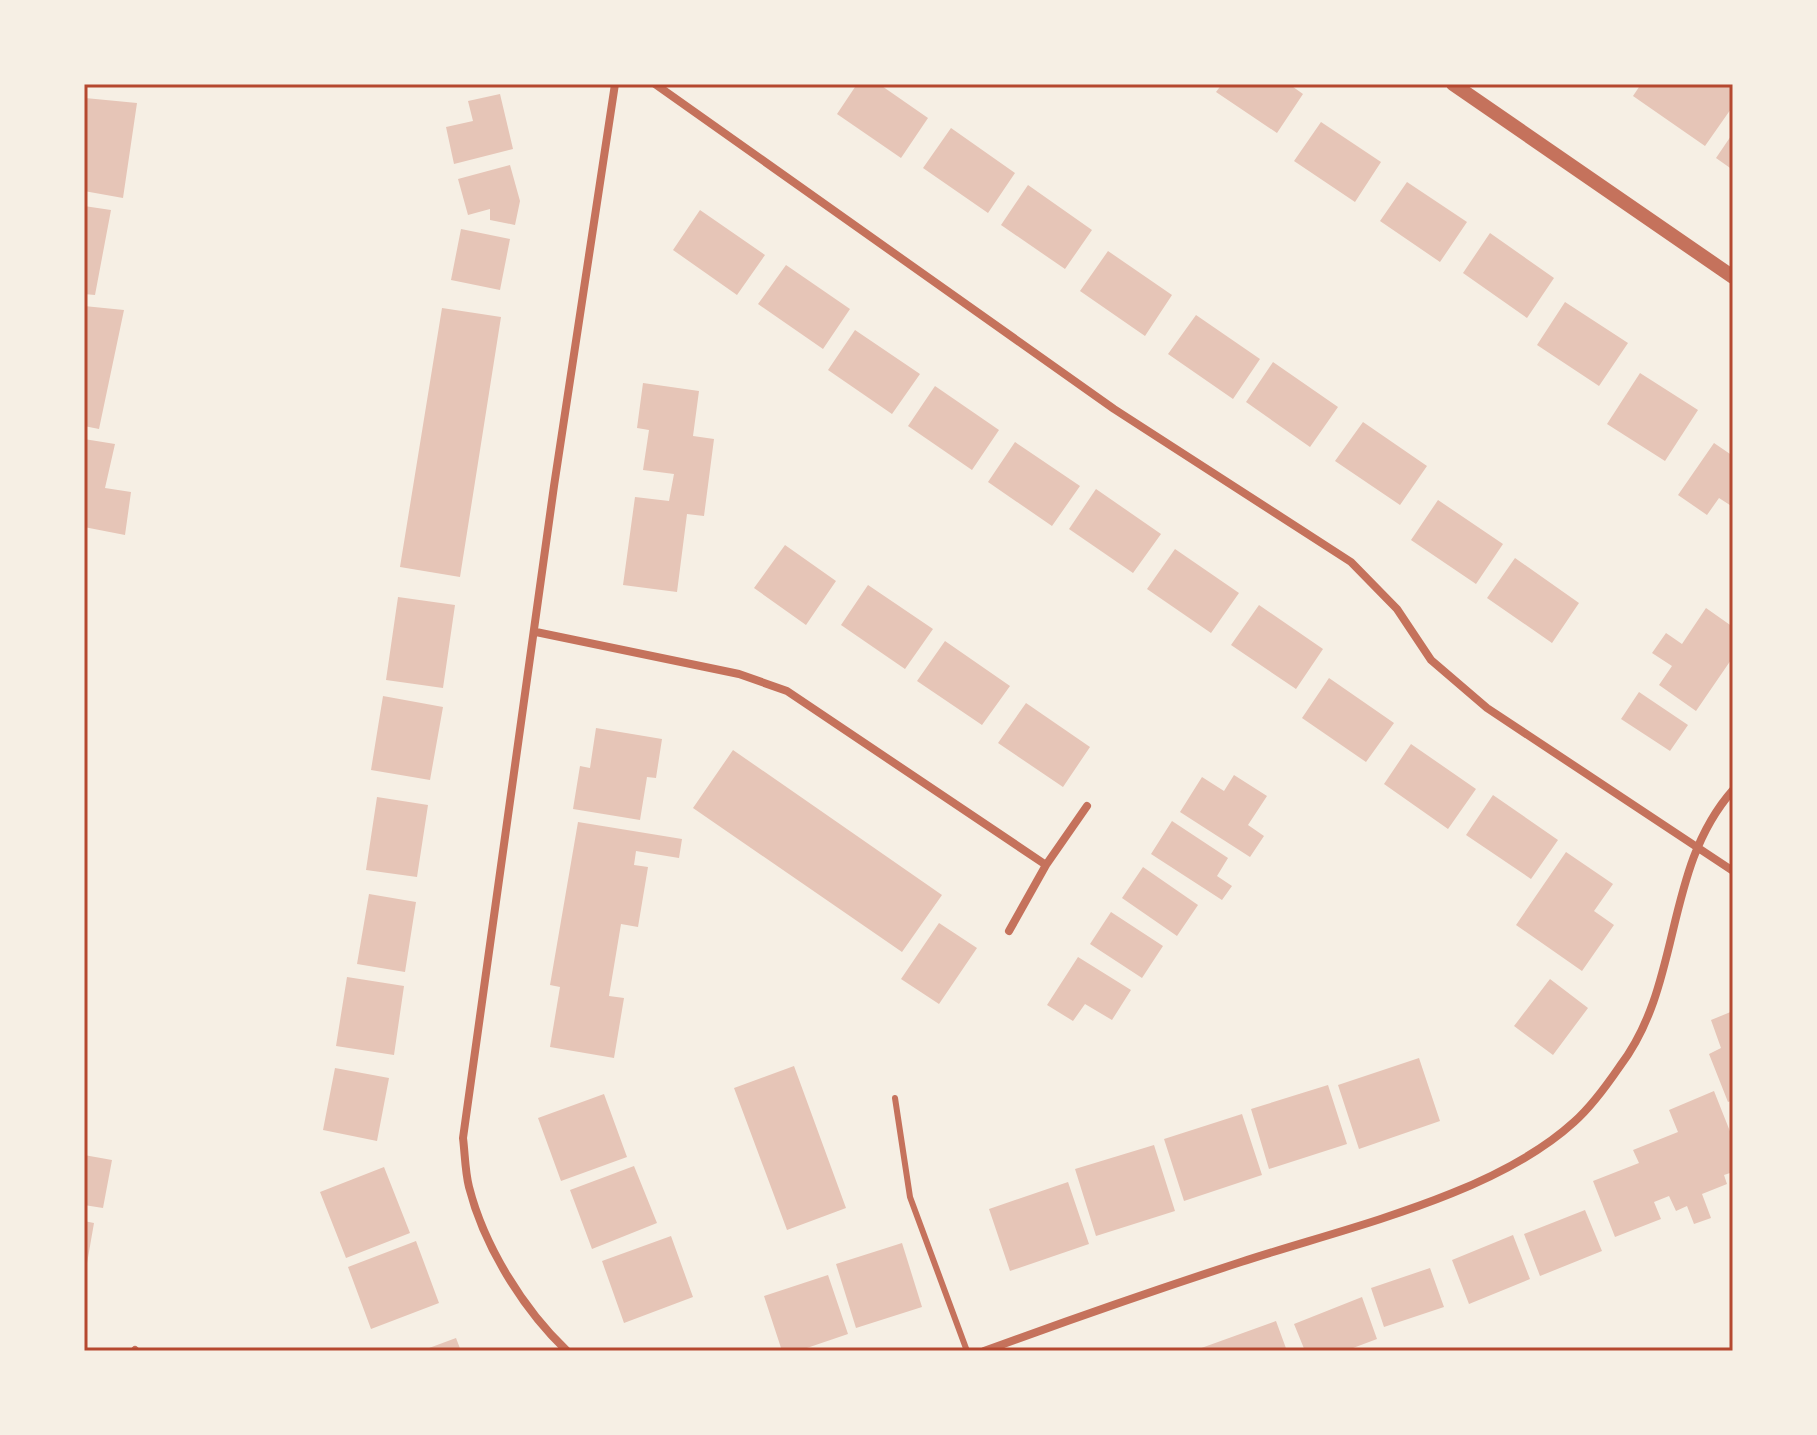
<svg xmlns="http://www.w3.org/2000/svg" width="1817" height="1435" font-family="'Libre Baskerville',serif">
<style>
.building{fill:#e6c5b7}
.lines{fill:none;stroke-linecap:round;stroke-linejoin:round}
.service{stroke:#c5725c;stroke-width:6}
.minor{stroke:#c5725c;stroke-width:8}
.tertiary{stroke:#c5725c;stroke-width:14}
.neatline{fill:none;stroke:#b5482f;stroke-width:3}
</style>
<rect width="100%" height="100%" fill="#f6efe4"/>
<path class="building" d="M 857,84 L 879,84 L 928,118 L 901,158 L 837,114 Z
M 1222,84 L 1289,84 L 1303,94 L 1277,133 L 1216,92 Z
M 1641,84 L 1733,84 L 1733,106 L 1705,146 L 1633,96 Z
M 500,94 L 513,149 L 454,164 L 446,127 L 473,121 L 468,101 Z
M 85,98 L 137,103 L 123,198 L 84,191 Z
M 1321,122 L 1381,162 L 1355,202 L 1294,161 Z
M 951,128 L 1015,173 L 988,213 L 923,168 Z
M 1733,133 L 1733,170 L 1716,158 Z
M 510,165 L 520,201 L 515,225 L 490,220 L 490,209 L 468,215 L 458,179 Z
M 1407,182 L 1467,222 L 1440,262 L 1380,221 Z
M 1028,185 L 1092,230 L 1065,269 L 1001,225 Z
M 84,206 L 111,210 L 95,295 L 84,294 Z
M 700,210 L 765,255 L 737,295 L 673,250 Z
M 461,229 L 510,239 L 500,290 L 451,280 Z
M 1490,233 L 1554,278 L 1527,318 L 1463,273 Z
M 1108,251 L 1172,295 L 1145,336 L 1080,291 Z
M 786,265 L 850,309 L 823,349 L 758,304 Z
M 1565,302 L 1628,343 L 1599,386 L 1537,345 Z
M 84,306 L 124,310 L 99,429 L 84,426 Z
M 442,308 L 501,317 L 460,577 L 400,567 Z
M 1196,315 L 1260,359 L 1233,399 L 1168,354 Z
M 855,330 L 920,374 L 892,414 L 828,370 Z
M 1273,362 L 1338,407 L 1310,447 L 1246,402 Z
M 1640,373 L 1698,410 L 1665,461 L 1607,424 Z
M 643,383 L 699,391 L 693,436 L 714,439 L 704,516 L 687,514 L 677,592 L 623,585 L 635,497 L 669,501 L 674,474 L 643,470 L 649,430 L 637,428 Z
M 935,386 L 999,430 L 972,470 L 908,426 Z
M 1363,422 L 1427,466 L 1400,505 L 1335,461 Z
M 84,439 L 115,444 L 105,488 L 131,492 L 125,535 L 84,527 Z
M 1015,442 L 1080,486 L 1052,526 L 988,482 Z
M 1714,443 L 1733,456 L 1733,507 L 1719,498 L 1707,515 L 1678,495 Z
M 1096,489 L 1161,534 L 1133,573 L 1069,529 Z
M 1438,500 L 1503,544 L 1476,584 L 1411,540 Z
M 785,545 L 836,581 L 806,625 L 754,588 Z
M 1175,549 L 1239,593 L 1211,633 L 1147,589 Z
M 1515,558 L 1579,603 L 1552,643 L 1487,598 Z
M 868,585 L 933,629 L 905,669 L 841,625 Z
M 398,597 L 455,605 L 443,688 L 386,680 Z
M 1259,605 L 1323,649 L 1296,689 L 1231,645 Z
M 1706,608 L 1733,627 L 1733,657 L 1696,711 L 1659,685 L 1672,666 L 1652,653 L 1666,633 L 1682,644 Z
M 945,641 L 1010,686 L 982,725 L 917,681 Z
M 1329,678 L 1394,723 L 1366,762 L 1302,718 Z
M 1639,692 L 1688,725 L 1670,751 L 1621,719 Z
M 383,696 L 443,707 L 430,780 L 371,770 Z
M 1026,703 L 1090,747 L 1063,787 L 998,743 Z
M 596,728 L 662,739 L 656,778 L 647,777 L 640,820 L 573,809 L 580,766 L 590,768 Z
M 1411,744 L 1476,789 L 1448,829 L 1384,784 Z
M 733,750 L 942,895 L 902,952 L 693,808 Z
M 1234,775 L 1267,796 L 1248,825 L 1264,836 L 1250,857 L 1180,812 L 1202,777 L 1224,791 Z
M 1493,795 L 1558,840 L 1531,879 L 1466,835 Z
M 377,797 L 428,805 L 417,877 L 366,870 Z
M 1172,821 L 1228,858 L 1217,876 L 1232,886 L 1222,900 L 1151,854 Z
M 578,822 L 682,839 L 679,858 L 636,851 L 634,865 L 648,867 L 638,927 L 621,924 L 609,996 L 624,998 L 614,1058 L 550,1047 L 560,987 L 550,985 Z
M 1566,852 L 1613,884 L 1594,911 L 1614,925 L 1582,971 L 1516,925 Z
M 1143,867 L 1198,905 L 1177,936 L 1122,898 Z
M 369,894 L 416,902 L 405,972 L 357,964 Z
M 1111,912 L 1163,946 L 1142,978 L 1090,944 Z
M 939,923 L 977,948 L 939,1004 L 901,979 Z
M 1078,957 L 1131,990 L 1112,1020 L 1085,1004 L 1073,1021 L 1047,1005 Z
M 347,977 L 404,986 L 394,1055 L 336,1046 Z
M 1550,979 L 1588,1008 L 1553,1055 L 1514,1026 Z
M 1733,1011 L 1733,1100 L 1728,1102 L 1709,1054 L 1721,1048 L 1711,1020 Z
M 1419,1058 L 1440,1121 L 1359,1149 L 1338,1085 Z
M 794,1066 L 846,1208 L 787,1230 L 734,1088 Z
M 335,1068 L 389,1078 L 377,1141 L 323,1130 Z
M 1328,1085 L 1347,1144 L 1269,1169 L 1251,1109 Z
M 1714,1091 L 1733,1139 L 1733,1172 L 1724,1175 L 1727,1184 L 1702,1194 L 1711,1218 L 1694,1224 L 1687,1206 L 1676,1211 L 1669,1196 L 1654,1202 L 1661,1219 L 1615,1237 L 1593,1181 L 1639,1163 L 1633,1150 L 1678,1132 L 1669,1110 Z
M 604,1094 L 627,1157 L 561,1181 L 538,1118 Z
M 1242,1114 L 1262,1175 L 1184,1201 L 1164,1139 Z
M 1154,1145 L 1175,1211 L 1096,1236 L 1075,1169 Z
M 84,1155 L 112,1160 L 103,1208 L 84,1205 Z
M 634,1166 L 657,1223 L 592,1249 L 570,1190 Z
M 384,1167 L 410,1233 L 346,1258 L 320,1192 Z
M 1068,1182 L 1089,1244 L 1010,1271 L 989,1209 Z
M 1585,1210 L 1602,1251 L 1540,1276 L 1524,1234 Z
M 84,1221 L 94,1223 L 86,1269 L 84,1269 Z
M 1513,1235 L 1530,1279 L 1469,1304 L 1452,1260 Z
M 671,1236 L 693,1297 L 624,1323 L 602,1261 Z
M 416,1241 L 439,1303 L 371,1329 L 348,1267 Z
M 902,1243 L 922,1307 L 856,1328 L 836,1264 Z
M 1430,1268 L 1444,1307 L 1384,1327 L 1371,1288 Z
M 828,1275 L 848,1334 L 798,1351 L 782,1351 L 764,1296 Z
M 1362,1297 L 1377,1339 L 1345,1351 L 1305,1351 L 1294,1324 Z
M 1276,1321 L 1287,1351 L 1193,1351 Z
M 456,1338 L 461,1351 L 421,1351 Z"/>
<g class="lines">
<path class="service" d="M 895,1098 L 910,1197 L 967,1351"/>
<path class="minor" d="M 655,84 L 1114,409 L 1351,562 L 1397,609 L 1431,660 L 1487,708 L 1733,871
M 536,632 L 739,674 L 787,691 L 1046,865
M 1009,931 L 1046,865 L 1087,806
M 135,1350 L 136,1351
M 567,1351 C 523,1309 484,1246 469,1187 C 465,1171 465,1154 463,1138 L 554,486 L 615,84
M 984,1351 C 1069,1320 1155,1290 1241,1262 C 1344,1228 1493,1196 1574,1122 C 1591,1107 1607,1085 1620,1066 C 1683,983 1663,869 1733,790"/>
<path class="tertiary" d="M 1453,84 L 1733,277"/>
</g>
<rect width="1817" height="1435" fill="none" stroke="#f6efe4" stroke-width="172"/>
<rect x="86" y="86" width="1645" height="1263" class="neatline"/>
</svg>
